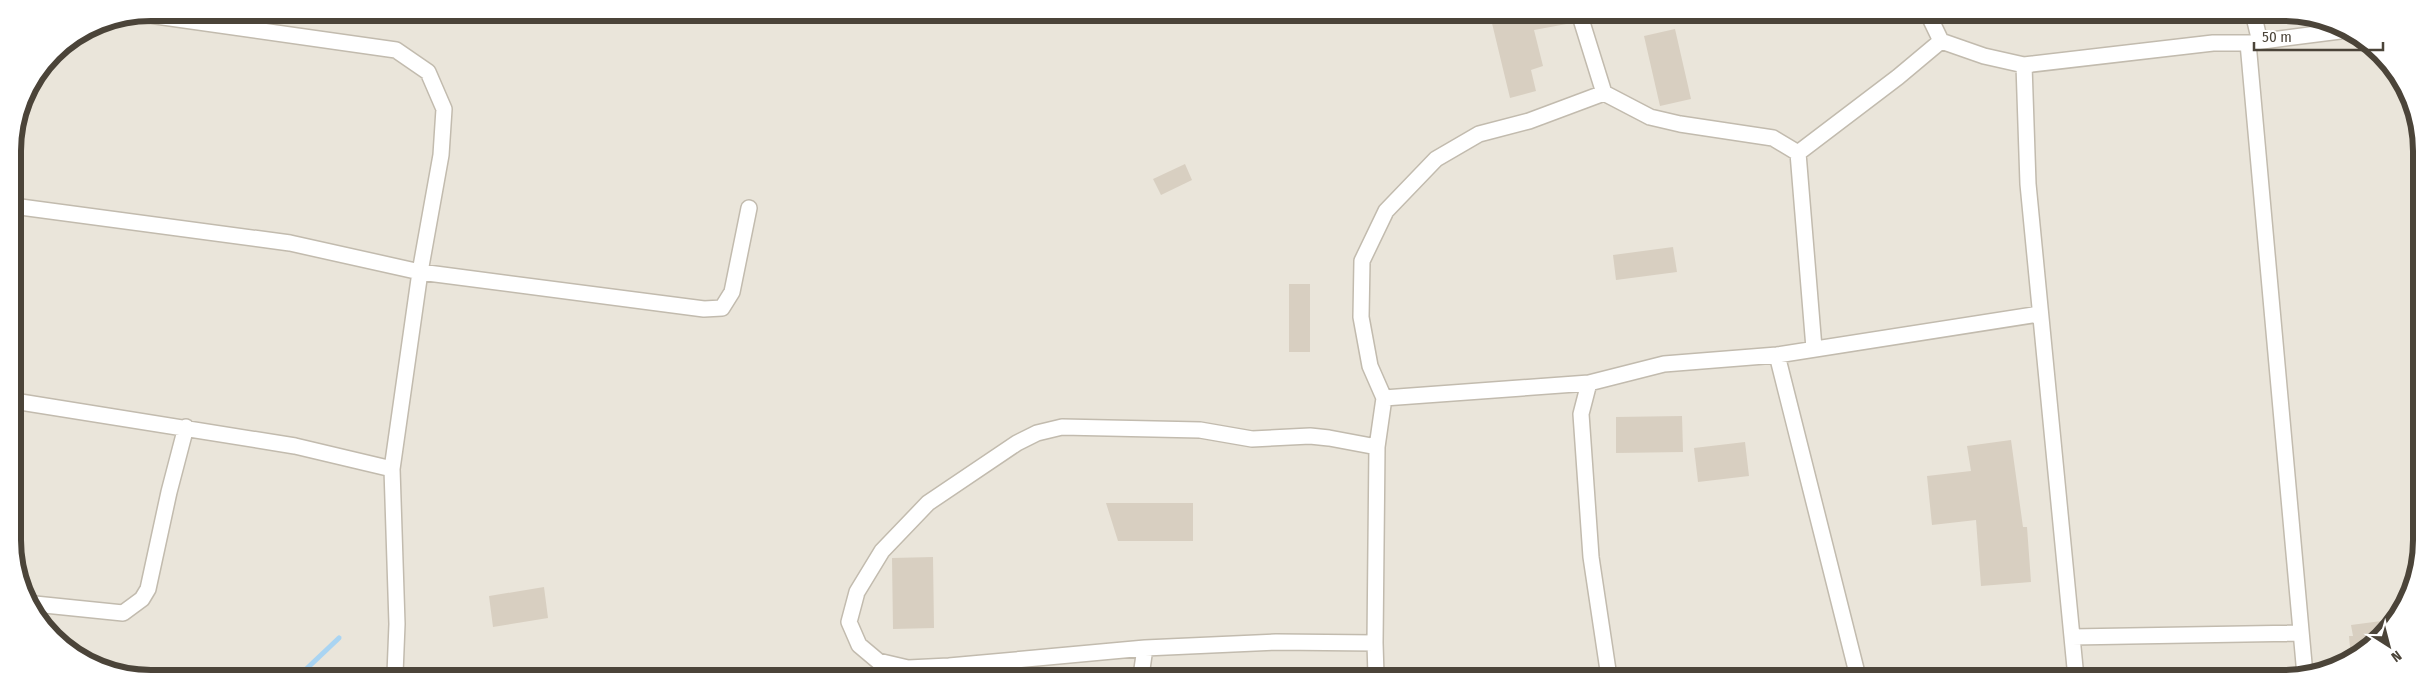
<svg xmlns="http://www.w3.org/2000/svg" width="2434" height="691" font-family="'Fira Sans Condensed',sans-serif">
<style>
.residential{fill:#eae5da}
.lines{fill:none;stroke-linecap:round;stroke-linejoin:round}
.stream{stroke:#a9d4f2;stroke-width:5}
.building{fill:#d8cfc1}
.minor-casing{stroke:#c2bbae;stroke-width:18}
.minor{stroke:#fff;stroke-width:15}
.rim{fill:none;stroke:#4b4439;stroke-width:6}
</style>
<rect width="100%" height="100%" fill="#f6f3ec"/>
<path class="residential" d="M 151,13 L 2319,17 L 2387,59 L 2419,124 L 2417,576 L 2374,644 L 2336,668 L 2292,678 L 115,674 L 53,638 L 15,567 L 13,142 L 23,98 L 53,53 L 98,23 Z"/>
<g class="lines">
<path class="stream" d="M 301,674 L 339,638"/>
</g>
<path class="building" d="M 1490,15 L 1571,16 L 1572,23 L 1534,30 L 1543,66 L 1531,70 L 1536,91 L 1510,98 Z
M 1675,29 L 1691,99 L 1660,106 L 1644,36 Z
M 1185,164 L 1192,180 L 1161,195 L 1153,179 Z
M 1673,247 L 1677,272 L 1616,280 L 1613,255 Z
M 1289,284 L 1310,284 L 1310,352 L 1289,352 Z
M 1682,416 L 1683,452 L 1616,453 L 1616,417 Z
M 2011,440 L 2023,527 L 2027,527 L 2031,582 L 1981,586 L 1976,520 L 1932,525 L 1927,476 L 1971,471 L 1967,446 Z
M 1745,442 L 1749,476 L 1698,482 L 1694,448 Z
M 1106,503 L 1193,503 L 1193,541 L 1118,541 Z
M 933,557 L 934,628 L 893,629 L 892,558 Z
M 544,587 L 548,618 L 493,627 L 489,596 Z
M 2389,620 L 2374,644 L 2351,658 L 2349,636 L 2353,636 L 2351,625 Z"/>
<g class="lines">
<g class="minor-casing">
<path id="minor" d="M 142,14 L 396,50 L 428,72 L 444,109 L 441,155 L 420,272 L 392,469 L 397,624 L 395,674
M 1929,16 L 1941,41 L 1984,56 L 2024,65 L 2213,43 L 2248,43 L 2305,675
M 2254,17 L 2260,42
M 2248,43 L 2340,31
M 2024,65 L 2028,184 L 2076,678
M 1604,93 L 1650,117 L 1680,124 L 1773,138 L 1798,153
M 13,206 L 290,243 L 420,272 L 704,309 L 722,308 L 732,292 L 749,208
M 1814,348 L 1798,153 L 1898,77 L 1941,41
M 1777,355 L 1858,677
M 1384,398 L 1370,366 L 1361,317 L 1362,261 L 1386,211 L 1436,159 L 1479,134 L 1529,121 L 1604,93 L 1580,16
M 14,401 L 295,446 L 392,469
M 35,604 L 123,613 L 142,599 L 148,589 L 169,492 L 186,427
M 2072,637 L 2300,633
M 1375,643 L 1377,447 L 1384,398 L 1589,383
M 1141,676 L 1145,648
M 1376,676 L 1375,643 L 1276,642 L 1145,648 L 949,666 L 908,668 L 878,661 L 859,645 L 849,622 L 857,592 L 882,551 L 928,503 L 1017,443 L 1037,433 L 1062,427 L 1200,430 L 1252,439 L 1310,436 L 1329,438 L 1377,447
M 1609,677 L 1591,557 L 1581,414 L 1589,383 L 1664,364 L 1777,355 L 2039,314"/>
</g>
<use href="#minor" class="minor"/>
</g>
<path d="M0 0H2434V691H0ZM151 21H2283A130 130 0 0 1 2413 151V540A130 130 0 0 1 2283 670H151A130 130 0 0 1 21 540V151A130 130 0 0 1 151 21Z" fill="#fff" fill-rule="evenodd"/>
<path class="rim" d="M151 21H2283A130 130 0 0 1 2413 151V540A130 130 0 0 1 2283 670H151A130 130 0 0 1 21 540V151A130 130 0 0 1 151 21Z"/>
<g transform="translate(2389 646) rotate(144)" stroke="#ffffff" stroke-width="4" paint-order="stroke">
<path d="M0-4L9 19L0 12L-9 19Z" fill="#4b4439"/>
<text y="-8" font-size="14" font-weight="bold" text-anchor="middle" fill="#4b4439">N</text>
</g>
<path d="M2254 42v8h129v-8" fill="none" stroke="#4b4439" stroke-width="2.5"/>
<text x="2262" y="42" font-size="15" fill="#4b4439" stroke="#ffffff" stroke-width="4" paint-order="stroke">50 m</text>
</svg>
